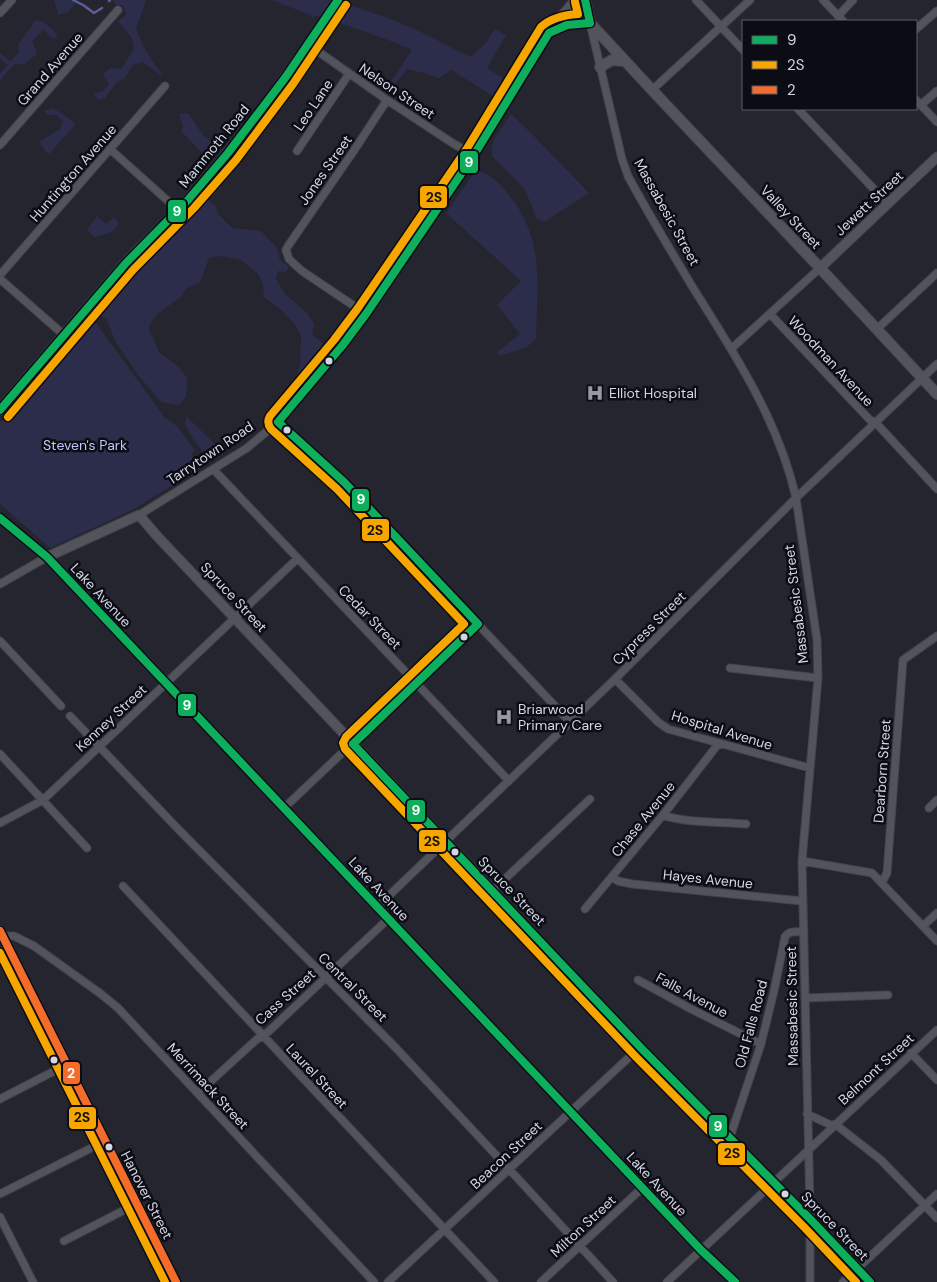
<svg xmlns="http://www.w3.org/2000/svg" width="937" height="1282" font-family="'DM Sans',sans-serif">
<style>
.green{fill:#2b2d4a}
.lines{fill:none;stroke-linecap:round;stroke-linejoin:round}
.stream{stroke:#5b5e95;stroke-width:2.5}
.minor-casing{stroke:#42434c;stroke-width:9}
.tertiary-casing{stroke:#42434c;stroke-width:11}
.secondary-casing{stroke:#42434c;stroke-width:12}
.minor{stroke:#53545b;stroke-width:7}
.tertiary{stroke:#53545b;stroke-width:9}
.secondary{stroke:#53545b;stroke-width:10}
.bus-1-casing{stroke:#0b0c14;stroke-width:11}
.bus-2-casing{stroke:#0b0c14;stroke-width:11}
.bus-3-casing{stroke:#0b0c14;stroke-width:11}
.bus-1{stroke:#0daf5c;stroke-width:8}
.bus-2{stroke:#f7a600;stroke-width:8}
.bus-3{stroke:#f36c2b;stroke-width:8}
.bus-dot{fill:#d5d6e3;stroke:#0b0c14;stroke-width:2}
.labels{text-anchor:middle;stroke-width:5;stroke-linejoin:round;paint-order:stroke}
.street-label{font-size:14px;fill:#d5d6e3;stroke:#0b0c14}
.poi-label{font-size:14px;fill:#d5d6e3;stroke:#0b0c14;text-anchor:start}
.park-label{font-size:14px;fill:#c1c6fb;stroke:#0b0c14}
.line-badge{stroke:#0b0c14;stroke-width:2}
.badge-label{font-size:14px;text-anchor:middle;font-weight:bold;fill:#fff}
.pale-badge-label{font-size:14px;text-anchor:middle;font-weight:bold;fill:#111}
</style>
<rect width="100%" height="100%" fill="#25252f"/>
<path class="green" d="M 54,0 L 75,0 L 77,2 L 68,12 L 58,15 Z
M 113,0 L 146,0 L 136,29 C 143,47 152,62 164,77 L 142,62 L 133,65 L 125,78 L 117,82 L 105,98 L 99,100 L 93,93 L 102,92 L 109,84 L 103,74 L 110,68 L 121,69 L 134,49 L 132,38 L 118,21 L 127,14 L 122,5 L 116,5 Z
M 272,0 L 328,0 L 350,5 L 393,20 L 423,33 L 470,57 L 485,44 L 495,29 L 506,35 L 487,68 L 509,82 L 498,99 L 451,70 L 439,78 L 424,73 L 407,69 L 393,87 L 389,84 L 412,50 L 386,39 L 316,15 L 314,19 L 310,15 Z
M 34,20 L 44,22 L 58,35 L 53,39 L 44,30 L 32,41 L 37,54 L 25,64 L 15,64 L 0,80 L 0,74 L 8,65 L 0,58 L 0,53 L 10,61 L 19,53 L 18,44 L 31,27 Z
M 53,108 L 64,115 L 76,124 L 49,154 L 46,152 L 39,142 L 60,129 L 63,122 L 56,115 L 47,115 L 44,111 Z
M 188,113 L 203,135 L 220,148 L 209,160 L 181,131 L 183,127 L 179,114 Z
M 511,114 L 530,132 L 589,193 L 544,222 L 538,220 L 536,217 L 526,192 L 522,186 L 492,156 L 492,146 L 495,138 Z
M 476,170 C 490,174 500,183 509,195 C 545,239 537,286 536,338 L 527,347 L 500,356 L 497,352 L 520,334 L 497,305 L 521,281 L 446,213 Z
M 204,197 L 215,205 L 218,214 L 232,228 L 261,231 L 277,248 L 280,260 L 289,267 L 286,272 L 278,271 L 276,279 L 285,294 L 307,313 L 314,324 L 312,335 L 329,348 L 299,385 L 294,382 L 300,366 L 301,336 L 293,322 L 281,310 L 264,297 L 263,284 L 258,274 L 241,260 L 220,256 L 209,258 L 200,282 L 186,289 L 182,296 L 157,314 L 149,326 L 150,334 L 154,339 L 159,352 L 180,368 L 187,378 L 186,397 L 179,405 L 161,402 L 138,375 L 115,341 L 107,320 L 94,310 L 155,241 L 180,224 L 196,207 Z
M 97,216 L 106,224 L 114,217 L 119,224 L 112,232 L 94,237 L 87,230 Z
M 91,316 L 165,418 C 179,425 186,438 195,451 L 191,454 L 201,468 L 134,509 L 50,548 L 0,504 L 0,423 Z
M 186,416 L 224,453 L 209,457 L 205,455 L 193,439 L 185,424 Z"/>
<g class="lines">
<path class="stream" d="M 73,0 L 83,5 L 94,13 L 102,8
M 109,1 L 110,0"/>
<g class="minor-casing">
<path id="minor" d="M 696,0 L 743,50
M 823,0 L 843,21
M 0,13 L 12,0
M 838,16 L 853,0
M 916,29 L 937,11
M 549,33 C 562,25 575,24 590,23 L 622,159 L 628,176 C 649,215 672,253 695,291 C 736,356 779,422 796,498 L 817,640 L 818,678 L 802,861 L 810,1209 L 810,1282
M 309,45 L 387,100 L 454,144 L 474,155
M 652,90 L 750,0
M 916,100 L 937,122
M 921,105 L 937,91
M 798,109 L 888,204
M 0,145 L 118,10
M 110,149 L 178,210
M 297,151 L 349,74
M 0,275 L 165,86
M 0,279 L 64,335
M 366,314 L 302,271 L 289,259 L 286,250 L 288,246 L 353,152 L 387,100
M 770,314 L 870,420 L 876,423 L 937,489
M 877,329 L 937,273
M 731,349 L 820,268
M 278,422 L 344,482 L 570,722
M 214,470 L 509,781
M 139,515 L 247,448 L 278,422 L 294,404 L 342,346 L 366,314 L 474,155 L 537,51 L 549,33 L 554,24 L 574,0
M 0,584 L 47,557
M 0,641 L 61,706
M 730,668 L 818,678
M 615,679 L 658,722 L 668,729 L 810,768
M 70,716 L 181,832 L 395,1047 L 509,1169 L 613,1282
M 0,754 L 87,848
M 284,808 L 478,624
M 929,808 L 937,800
M 663,815 C 684,823 722,822 746,824
M 0,823 L 43,800 L 297,559
M 802,861 L 872,873 L 937,941
M 612,877 L 618,881 L 632,884 L 802,901
M 882,882 L 887,873 L 903,660 L 937,636
M 123,886 L 494,1282
M 492,891 L 590,799
M 377,907 L 615,679 L 796,498 L 937,364
M 585,909 L 663,815 L 719,743
M 923,926 L 937,913
M 2,936 L 14,936 L 34,946 L 101,994 L 118,1008 L 374,1282
M 638,980 L 691,1009 L 761,1044
M 805,998 L 888,995
M 911,1053 L 937,1080
M 198,1093 L 256,1040 L 268,1032 L 388,919
M 0,1099 L 66,1065
M 807,1114 L 833,1126
M 835,1124 L 881,1160 L 937,1218
M 730,1137 L 761,1044 L 774,991 L 785,937 C 789,930 797,932 804,932
M 0,1194 L 105,1141
M 0,1217 L 33,1282
M 64,1241 L 136,1204
M 388,1282 L 640,1047
M 541,1282 L 642,1188
M 667,1282 L 937,1030
M 843,1282 L 937,1194"/>
</g>
<g class="tertiary-casing">
<path id="tertiary" d="M 820,268 L 937,157
M 0,518 L 47,557 L 284,808 L 701,1250 L 735,1282
M 47,557 L 139,515 L 157,536 L 643,1050 L 811,1220 L 870,1282
M 0,931 L 176,1282"/>
</g>
<g class="secondary-casing">
<path id="secondary" d="M 585,0 L 590,23 L 652,90 L 820,268 L 937,394
M 600,67 L 612,60 L 624,61
M 0,410 L 126,263 C 146,241 168,222 187,201 C 243,139 293,70 338,0"/>
</g>
<use href="#minor" class="minor"/>
<use href="#tertiary" class="tertiary"/>
<use href="#secondary" class="secondary"/>
<g class="bus-1-casing">
<path id="bus-1" d="M 585,0 L 590,23 L 567,25 L 549,33 L 474,155 L 366,314 L 342,346 L 278,422 L 344,482 L 478,624 L 353,744 L 643,1050 L 811,1220 L 870,1282
M 0,410 L 126,263 L 187,201 L 228,153 L 285,78 L 338,0
M 0,518 L 47,557 L 701,1250 L 735,1282"/>
</g>
<g class="bus-2-casing">
<path id="bus-2" d="M 575,2 L 578,14 C 564,15 551,18 541,27 L 466,150 L 358,308 L 334,340 L 270,416 C 267,421 268,425 271,429 L 337,489 L 464,624 L 346,737 L 343,743 L 345,749 L 636,1057 L 804,1227 L 856,1282
M 8,417 L 133,270 L 194,208 L 236,160 L 293,84 L 346,5
M 0,953 L 165,1282"/>
</g>
<g class="bus-3-casing">
<path id="bus-3" d="M 0,931 L 176,1282"/>
</g>
<use href="#bus-1" class="bus-1"/>
<use href="#bus-2" class="bus-2"/>
<use href="#bus-3" class="bus-3"/>
</g>
<defs>
<g id="hospital-bare" transform="scale(1.35)"><path d="M-5-5h3v3.5h4V-5h3V5h-3V1.5h-4V5h-3Z" fill="#9798a4" stroke="#0b0c14" stroke-width="2.5" paint-order="stroke"/></g>
</defs>
<g fill-rule="evenodd">
<use href="#hospital-bare" x="595" y="393"/>
<use href="#hospital-bare" x="504" y="717"/>
</g>
<g class="bus-dot">
<circle cx="329" cy="361" r="4.5"/>
<circle cx="287" cy="430" r="4.5"/>
<circle cx="464" cy="637" r="4.5"/>
<circle cx="455" cy="852" r="4.5"/>
<circle cx="54" cy="1060" r="4.5"/>
<circle cx="109" cy="1147" r="4.5"/>
<circle cx="785" cy="1194" r="4.5"/>
</g>
<g class="labels">
<g class="street-label">
<text transform="translate(50 69) rotate(-49)" y="5">Grand Avenue</text>
<text transform="translate(397 91) rotate(34)" y="5">Nelson Street</text>
<text transform="translate(313 105) rotate(-56)" y="5">Leo Lane</text>
<text transform="translate(214 146) rotate(-51)" y="5">Mammoth Road</text>
<text transform="translate(325 170) rotate(-55)" y="5">Jones Street</text>
<text transform="translate(73 173) rotate(-49)" y="5">Huntington Avenue</text>
<text transform="translate(869 203) rotate(-43)" y="5">Jewett Street</text>
<text transform="translate(667 212) rotate(61)" y="5">Massabesic Street</text>
<text transform="translate(791 217) rotate(47)" y="5">Valley Street</text>
<text transform="translate(831 361) rotate(47)" y="5">Woodman Avenue</text>
<text transform="translate(210 453) rotate(-34)" y="5">Tarrytown Road</text>
<text transform="translate(101 595) rotate(47)" y="5">Lake Avenue</text>
<text transform="translate(234 597) rotate(47)" y="5">Spruce Street</text>
<text transform="translate(796 604) rotate(-97)" y="5">Massabesic Street</text>
<text transform="translate(370 617) rotate(46)" y="5">Cedar Street</text>
<text transform="translate(649 628) rotate(-45)" y="5">Cypress Street</text>
<text transform="translate(111 718) rotate(-43)" y="5">Kenney Street</text>
<text transform="translate(722 730) rotate(17)" y="5">Hospital Avenue</text>
<text transform="translate(882 771) rotate(-86)" y="5">Dearborn Street</text>
<text transform="translate(643 819) rotate(-51)" y="5">Chase Avenue</text>
<text transform="translate(708 879) rotate(6)" y="5">Hayes Avenue</text>
<text transform="translate(379 889) rotate(47)" y="5">Lake Avenue</text>
<text transform="translate(512 891) rotate(46)" y="5">Spruce Street</text>
<text transform="translate(353 987) rotate(45)" y="5">Central Street</text>
<text transform="translate(692 995) rotate(28)" y="5">Falls Avenue</text>
<text transform="translate(285 997) rotate(-42)" y="5">Cass Street</text>
<text transform="translate(792 1006) rotate(-91)" y="5">Massabesic Street</text>
<text transform="translate(751 1024) rotate(-75)" y="5">Old Falls Road</text>
<text transform="translate(876 1069) rotate(-43)" y="5">Belmont Street</text>
<text transform="translate(317 1076) rotate(47)" y="5">Laurel Street</text>
<text transform="translate(208 1086) rotate(47)" y="5">Merrimack Street</text>
<text transform="translate(506 1155) rotate(-43)" y="5">Beacon Street</text>
<text transform="translate(657 1184) rotate(47)" y="5">Lake Avenue</text>
<text transform="translate(147 1195) rotate(63)" y="5">Hanover Street</text>
<text transform="translate(583 1226) rotate(-43)" y="5">Milton Street</text>
<text transform="translate(835 1226) rotate(46)" y="5">Spruce Street</text>
</g>
<g class="poi-label">
<text x="609" y="398">Elliot Hospital</text>
<text x="518" y="714">Briarwood<tspan x="518" dy="16">Primary Care</tspan></text>
</g>
<g class="park-label">
<text x="85" y="450">Steven's Park</text>
</g>
</g>
<g class="line-badge">
<rect x="459" y="150" width="20" height="24" rx="5" fill="#0daf5c"/>
<rect x="419" y="185" width="29" height="24" rx="5" fill="#f7a600"/>
<rect x="167" y="199" width="20" height="24" rx="5" fill="#0daf5c"/>
<rect x="351" y="488" width="19" height="24" rx="5" fill="#0daf5c"/>
<rect x="361" y="518" width="29" height="24" rx="5" fill="#f7a600"/>
<rect x="177" y="693" width="20" height="24" rx="5" fill="#0daf5c"/>
<rect x="406" y="799" width="20" height="24" rx="5" fill="#0daf5c"/>
<rect x="418" y="829" width="29" height="24" rx="5" fill="#f7a600"/>
<rect x="62" y="1061" width="19" height="24" rx="5" fill="#f36c2b"/>
<rect x="68" y="1106" width="29" height="24" rx="5" fill="#f7a600"/>
<rect x="708" y="1114" width="20" height="24" rx="5" fill="#0daf5c"/>
<rect x="717" y="1142" width="29" height="24" rx="5" fill="#f7a600"/>
</g>
<g class="badge-label">
<text x="469" y="167">9</text>
<text x="177" y="216">9</text>
<text x="361" y="504">9</text>
<text x="187" y="710">9</text>
<text x="416" y="815">9</text>
<text x="71" y="1078">2</text>
<text x="718" y="1131">9</text>
</g>
<g class="pale-badge-label">
<text x="434" y="202">2S</text>
<text x="375" y="535">2S</text>
<text x="432" y="846">2S</text>
<text x="82" y="1122">2S</text>
<text x="732" y="1158">2S</text>
</g>
<rect x="742" y="20" width="175" height="90" fill="#0b0c14" stroke="#5c5d67"/>
<rect x="752" y="36" width="25" height="8" fill="#0daf5c" stroke="#5c5d67"/>
<text x="787" y="45" font-size="15" fill="#d5d6e3">9</text>
<rect x="752" y="61" width="25" height="8" fill="#f7a600" stroke="#5c5d67"/>
<text x="787" y="70" font-size="15" fill="#d5d6e3">2S</text>
<rect x="752" y="86" width="25" height="8" fill="#f36c2b" stroke="#5c5d67"/>
<text x="787" y="95" font-size="15" fill="#d5d6e3">2</text>
</svg>
